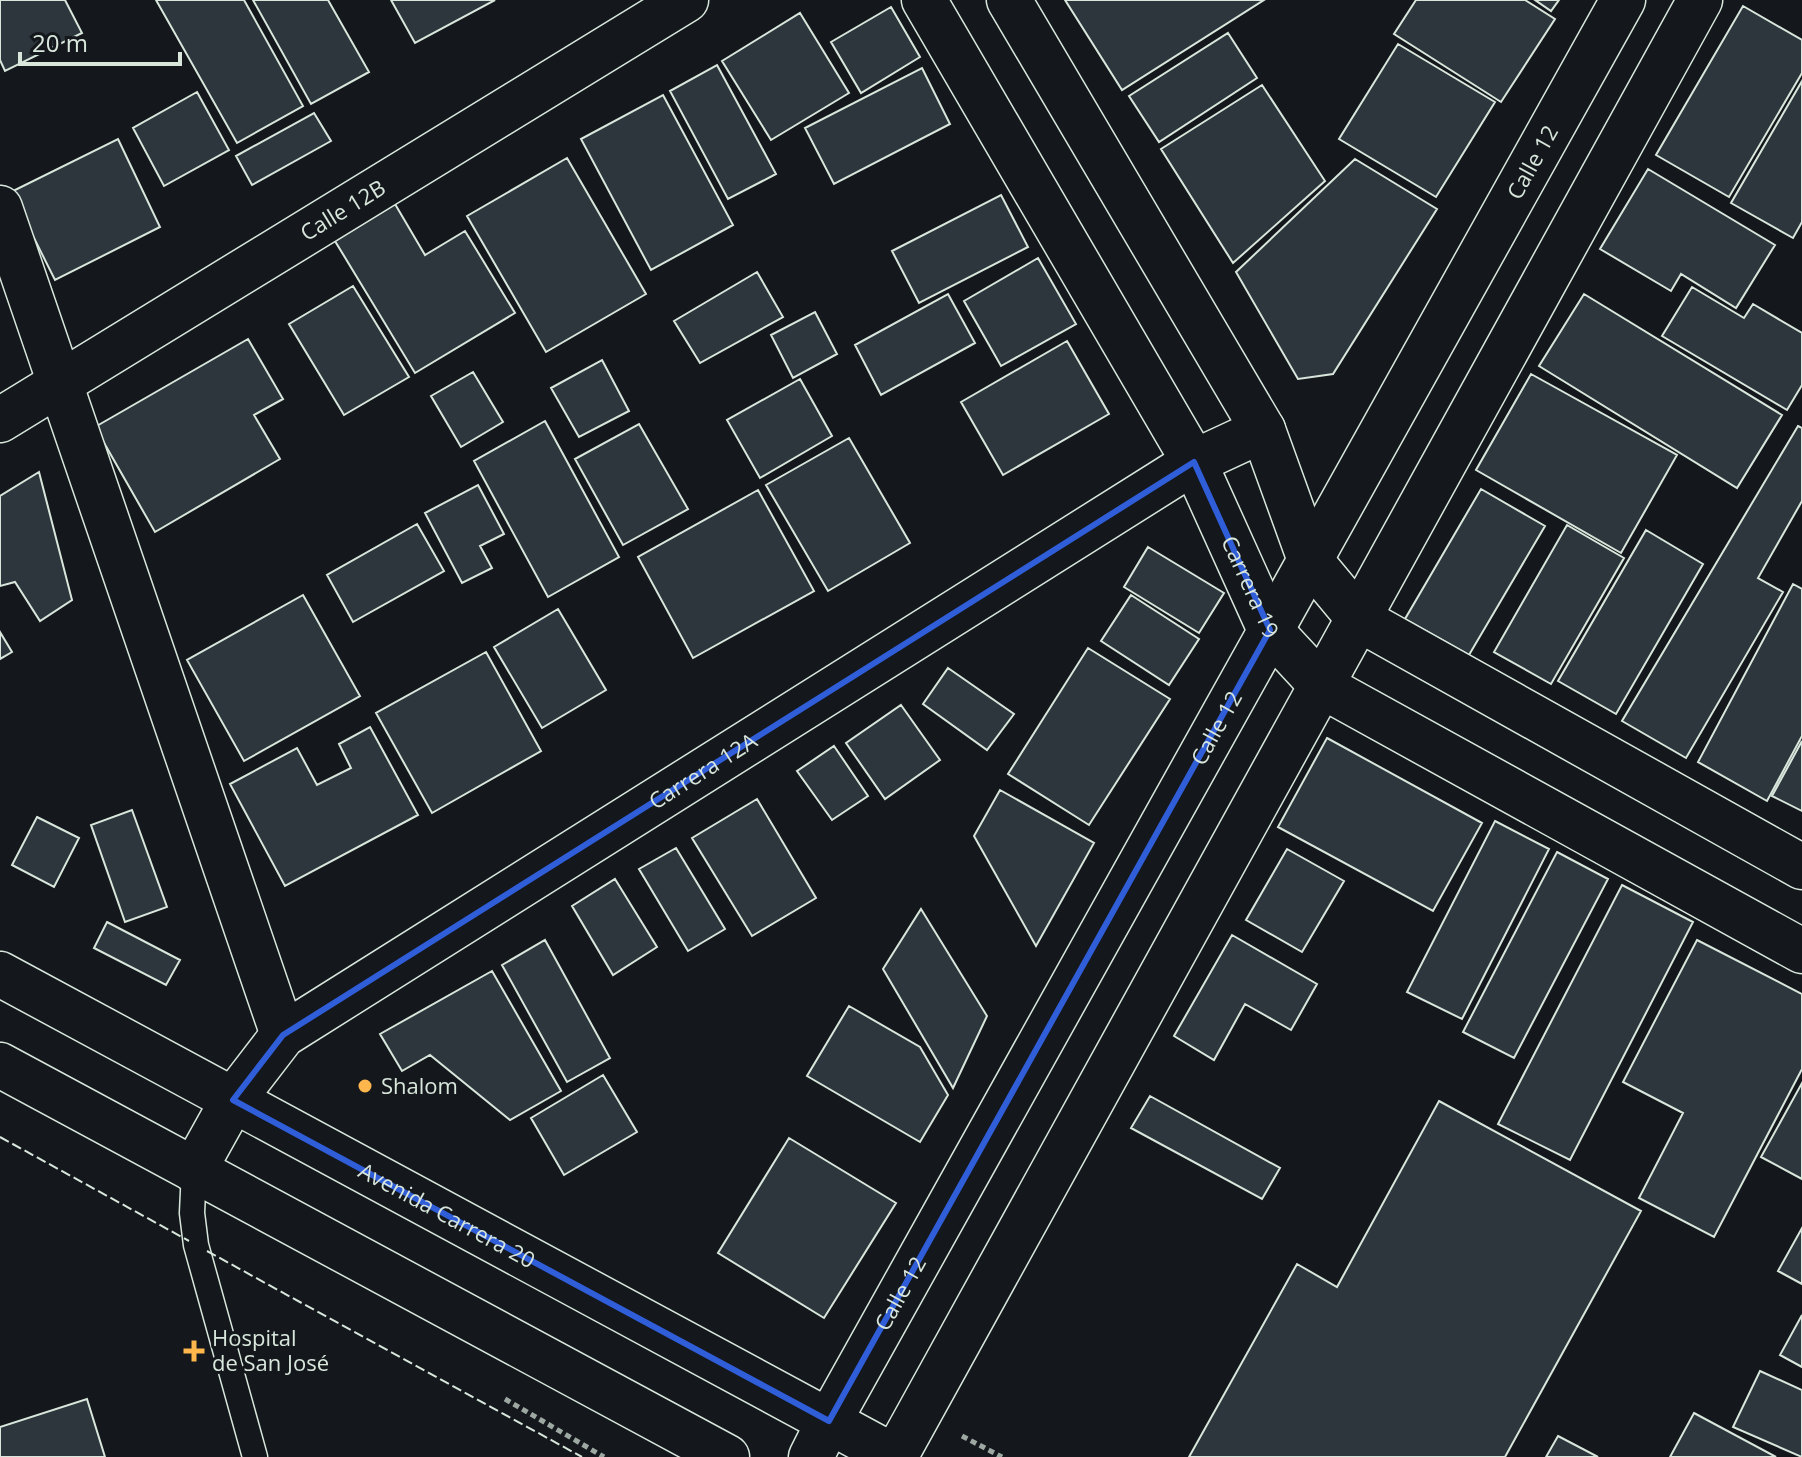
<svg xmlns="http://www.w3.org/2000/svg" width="1802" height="1457" font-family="'Open Sans',sans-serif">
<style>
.building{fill:#2c363c;stroke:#d8e6dc;stroke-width:2}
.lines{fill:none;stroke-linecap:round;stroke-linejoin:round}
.service-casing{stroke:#d8e6dc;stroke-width:27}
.minor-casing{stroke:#d8e6dc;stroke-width:47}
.tertiary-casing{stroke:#d8e6dc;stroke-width:47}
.secondary-casing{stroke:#d8e6dc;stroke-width:47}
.path{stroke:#9da8a2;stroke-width:5;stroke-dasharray:6 4;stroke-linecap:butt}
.service{stroke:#14181c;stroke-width:24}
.minor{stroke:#14181c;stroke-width:44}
.tertiary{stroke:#14181c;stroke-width:44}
.secondary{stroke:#14181c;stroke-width:44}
.fence{stroke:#d8e6dc;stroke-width:2;stroke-dasharray:10 4;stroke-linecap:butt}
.marked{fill:none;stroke:#305dd8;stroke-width:6;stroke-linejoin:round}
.poi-dot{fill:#ffb74d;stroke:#14181c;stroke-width:3}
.labels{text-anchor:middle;stroke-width:6;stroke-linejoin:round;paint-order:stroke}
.street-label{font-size:22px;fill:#d8e6dc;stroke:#14181c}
.poi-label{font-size:22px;fill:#d8e6dc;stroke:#14181c;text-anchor:start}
</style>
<rect width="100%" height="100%" fill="#14181c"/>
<path class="building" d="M 0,0 L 65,0 L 82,33 L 5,71 L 0,60 Z
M 156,0 L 244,0 L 303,106 L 237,143 Z
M 253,0 L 328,0 L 369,72 L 311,104 Z
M 391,0 L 495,0 L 415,43 Z
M 1065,0 L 1264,0 L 1122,90 Z
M 1416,0 L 1525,0 L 1555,19 L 1501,102 L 1394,34 Z
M 1535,0 L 1559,0 L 1551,11 Z
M 1743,6 L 1802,40 L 1802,73 L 1729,197 L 1656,155 Z
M 891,7 L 920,57 L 861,93 L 831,42 Z
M 800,13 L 849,93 L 771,140 L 722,61 Z
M 1228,33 L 1257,78 L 1159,142 L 1129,96 Z
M 1398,44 L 1495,102 L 1436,197 L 1339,139 Z
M 717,65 L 776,174 L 728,199 L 670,91 Z
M 922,68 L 950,124 L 834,184 L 805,128 Z
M 1802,81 L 1802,222 L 1793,238 L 1731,203 Z
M 1262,85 L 1325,181 L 1233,263 L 1161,149 Z
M 197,92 L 229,150 L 164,186 L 133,128 Z
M 663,95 L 733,225 L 651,270 L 581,139 Z
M 314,113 L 331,141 L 252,185 L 236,156 Z
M 118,139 L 160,227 L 55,280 L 11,192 Z
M 567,158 L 646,294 L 546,352 L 467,216 Z
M 1355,159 L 1437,209 L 1333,374 L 1298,379 L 1236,272 Z
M 1648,169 L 1775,245 L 1736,308 L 1681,274 L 1671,291 L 1600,249 Z
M 1001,195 L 1028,247 L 919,303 L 892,251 Z
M 395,204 L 425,255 L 465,231 L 515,313 L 415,373 L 335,241 Z
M 1038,258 L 1076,324 L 1001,366 L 964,301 Z
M 757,272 L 783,317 L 700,363 L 674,321 Z
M 353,286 L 409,377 L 344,415 L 289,324 Z
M 1692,287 L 1744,318 L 1753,304 L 1802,333 L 1802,385 L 1787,410 L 1662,336 Z
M 948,294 L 975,343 L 881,395 L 855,345 Z
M 1584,294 L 1782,415 L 1737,488 L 1539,366 Z
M 815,312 L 837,354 L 793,378 L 771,335 Z
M 248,339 L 283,399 L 254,415 L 280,459 L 155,532 L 95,427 Z
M 1067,341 L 1109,414 L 1003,475 L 961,402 Z
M 602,360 L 629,411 L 579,437 L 551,388 Z
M 473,372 L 503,422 L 461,447 L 431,396 Z
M 1531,374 L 1677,455 L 1621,553 L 1476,470 Z
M 800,379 L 832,436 L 760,478 L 727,420 Z
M 545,421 L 619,557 L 548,597 L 474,461 Z
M 639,424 L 688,509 L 623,545 L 575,459 Z
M 1798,426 L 1802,428 L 1802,501 L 1758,578 L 1783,592 L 1686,758 L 1622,721 Z
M 849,438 L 910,543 L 828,591 L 766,485 Z
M 39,472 L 72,600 L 40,621 L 15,582 L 0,586 L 0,496 Z
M 478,485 L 504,534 L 480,546 L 492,568 L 462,583 L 425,513 Z
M 1481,489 L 1545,526 L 1469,655 L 1405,619 Z
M 758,490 L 814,591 L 693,658 L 638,557 Z
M 417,524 L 444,571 L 353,622 L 327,575 Z
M 1567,525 L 1624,558 L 1551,684 L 1494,652 Z
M 1646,530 L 1703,564 L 1616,714 L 1558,681 Z
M 1148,547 L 1224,593 L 1199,633 L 1124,587 Z
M 1793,584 L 1802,589 L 1802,736 L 1767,801 L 1698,762 Z
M 303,595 L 360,696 L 244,761 L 187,660 Z
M 1131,595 L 1199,639 L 1169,685 L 1101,641 Z
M 558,609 L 606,690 L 542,728 L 494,647 Z
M 0,632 L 12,652 L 0,659 Z
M 1088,648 L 1170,699 L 1089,825 L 1008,774 Z
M 486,652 L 541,751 L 432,813 L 376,713 Z
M 948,668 L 1014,714 L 987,750 L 923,704 Z
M 901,705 L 940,760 L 885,799 L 846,743 Z
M 370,727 L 418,815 L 285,886 L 230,784 L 297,748 L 317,785 L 351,768 L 339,744 Z
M 1327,738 L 1482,823 L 1433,911 L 1278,827 Z
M 1802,741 L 1802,811 L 1772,796 Z
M 834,746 L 868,796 L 832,820 L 797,771 Z
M 1000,790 L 1094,843 L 1036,946 L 974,836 Z
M 757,799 L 816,898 L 752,936 L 692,838 Z
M 132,810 L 167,907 L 125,922 L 91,825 Z
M 37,817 L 79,838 L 54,887 L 12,865 Z
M 1495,821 L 1549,849 L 1462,1019 L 1407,992 Z
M 676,848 L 725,929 L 688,951 L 639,869 Z
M 1287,849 L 1344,881 L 1302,952 L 1246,920 Z
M 1557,852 L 1608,879 L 1514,1058 L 1463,1032 Z
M 615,879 L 657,947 L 613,975 L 572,906 Z
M 1622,885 L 1693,922 L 1570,1160 L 1498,1124 Z
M 921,909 L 987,1016 L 953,1088 L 883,969 Z
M 107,922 L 180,960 L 166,985 L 94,948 Z
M 1232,935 L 1317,984 L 1291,1030 L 1245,1004 L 1214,1060 L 1174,1036 Z
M 545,940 L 610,1058 L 567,1082 L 502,965 Z
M 1697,940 L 1802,994 L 1802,1069 L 1714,1237 L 1639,1198 L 1683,1113 L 1623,1082 Z
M 492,971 L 561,1091 L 510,1120 L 430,1055 L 402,1071 L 380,1034 Z
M 849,1006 L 920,1047 L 948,1095 L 920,1142 L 807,1076 Z
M 603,1075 L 637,1132 L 564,1175 L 531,1118 Z
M 1802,1083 L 1802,1179 L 1761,1157 Z
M 1150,1096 L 1280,1168 L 1262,1199 L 1131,1128 Z
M 1439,1101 L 1641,1211 L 1505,1457 L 1189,1457 L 1297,1264 L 1337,1287 Z
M 789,1138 L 896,1203 L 824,1318 L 718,1253 Z
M 1802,1228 L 1802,1284 L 1778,1271 Z
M 1802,1315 L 1802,1367 L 1780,1355 Z
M 1760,1371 L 1802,1390 L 1802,1457 L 1733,1427 Z
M 87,1399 L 105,1457 L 0,1457 L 0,1427 Z
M 1694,1413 L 1776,1457 L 1670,1457 Z
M 1558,1436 L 1598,1457 L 1546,1457 Z"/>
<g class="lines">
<g class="service-casing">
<path id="service" d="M 194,1170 L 192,1213 L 196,1245 L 255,1457"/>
</g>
<g class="minor-casing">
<g id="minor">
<path id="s1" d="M 924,0 L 1194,462 L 1270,630 L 1322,686 L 1802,951"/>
<path d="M 1009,0 L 1263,430 L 1310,560 L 1359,619 L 1802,867"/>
<path d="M 0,208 L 283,1035"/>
<path id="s2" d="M 0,420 L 686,0"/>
<path id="s3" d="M 194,1170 L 233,1100 L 283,1035 L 1194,462 L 1263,430"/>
<path id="s4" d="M 829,1421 L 1623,0"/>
<path d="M 895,1457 L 1700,0"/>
</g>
</g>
<g class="tertiary-casing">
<path id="tertiary" d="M 811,1457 L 829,1421"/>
</g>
<g class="secondary-casing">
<g id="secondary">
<path id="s5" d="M 0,974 L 895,1457"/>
<path d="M 0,1065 L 727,1457"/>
</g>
</g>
<path class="path" d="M 505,1399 L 604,1457
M 962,1436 L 1002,1457"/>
<use href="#service" class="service"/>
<use href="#minor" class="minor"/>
<use href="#tertiary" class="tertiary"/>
<use href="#secondary" class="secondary"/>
<path class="fence" d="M 0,1137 L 189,1241
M 207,1251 L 582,1457"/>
</g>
<path class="marked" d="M 1194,462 L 1270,630 L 829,1421 L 233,1100 L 283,1035 Z"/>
<g class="poi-dot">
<circle cx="365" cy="1086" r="8"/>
<path d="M190 1339h8v8h8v8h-8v8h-8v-8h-8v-8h8z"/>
</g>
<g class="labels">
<g class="street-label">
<text dy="8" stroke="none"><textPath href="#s4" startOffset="1442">Calle 12</textPath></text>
<text dy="8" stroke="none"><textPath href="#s2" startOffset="402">Calle 12B</textPath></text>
<text dy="8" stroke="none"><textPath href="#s1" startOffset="672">Carrera 19</textPath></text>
<text dy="8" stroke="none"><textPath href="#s4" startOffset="794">Calle 12</textPath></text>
<text dy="8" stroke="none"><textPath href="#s3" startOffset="658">Carrera 12A</textPath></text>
<text dy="8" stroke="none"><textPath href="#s5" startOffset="508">Avenida Carrera 20</textPath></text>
<text dy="8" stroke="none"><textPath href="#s4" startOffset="146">Calle 12</textPath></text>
</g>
<g class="poi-label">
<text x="381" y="1094">Shalom</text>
<text x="212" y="1346">Hospital<tspan x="212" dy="25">de San José</tspan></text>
</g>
</g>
<path d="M20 52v12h160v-12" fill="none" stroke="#d8e6dc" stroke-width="4"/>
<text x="32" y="52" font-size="24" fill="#d8e6dc" stroke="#14181c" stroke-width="6" paint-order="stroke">20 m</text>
</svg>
